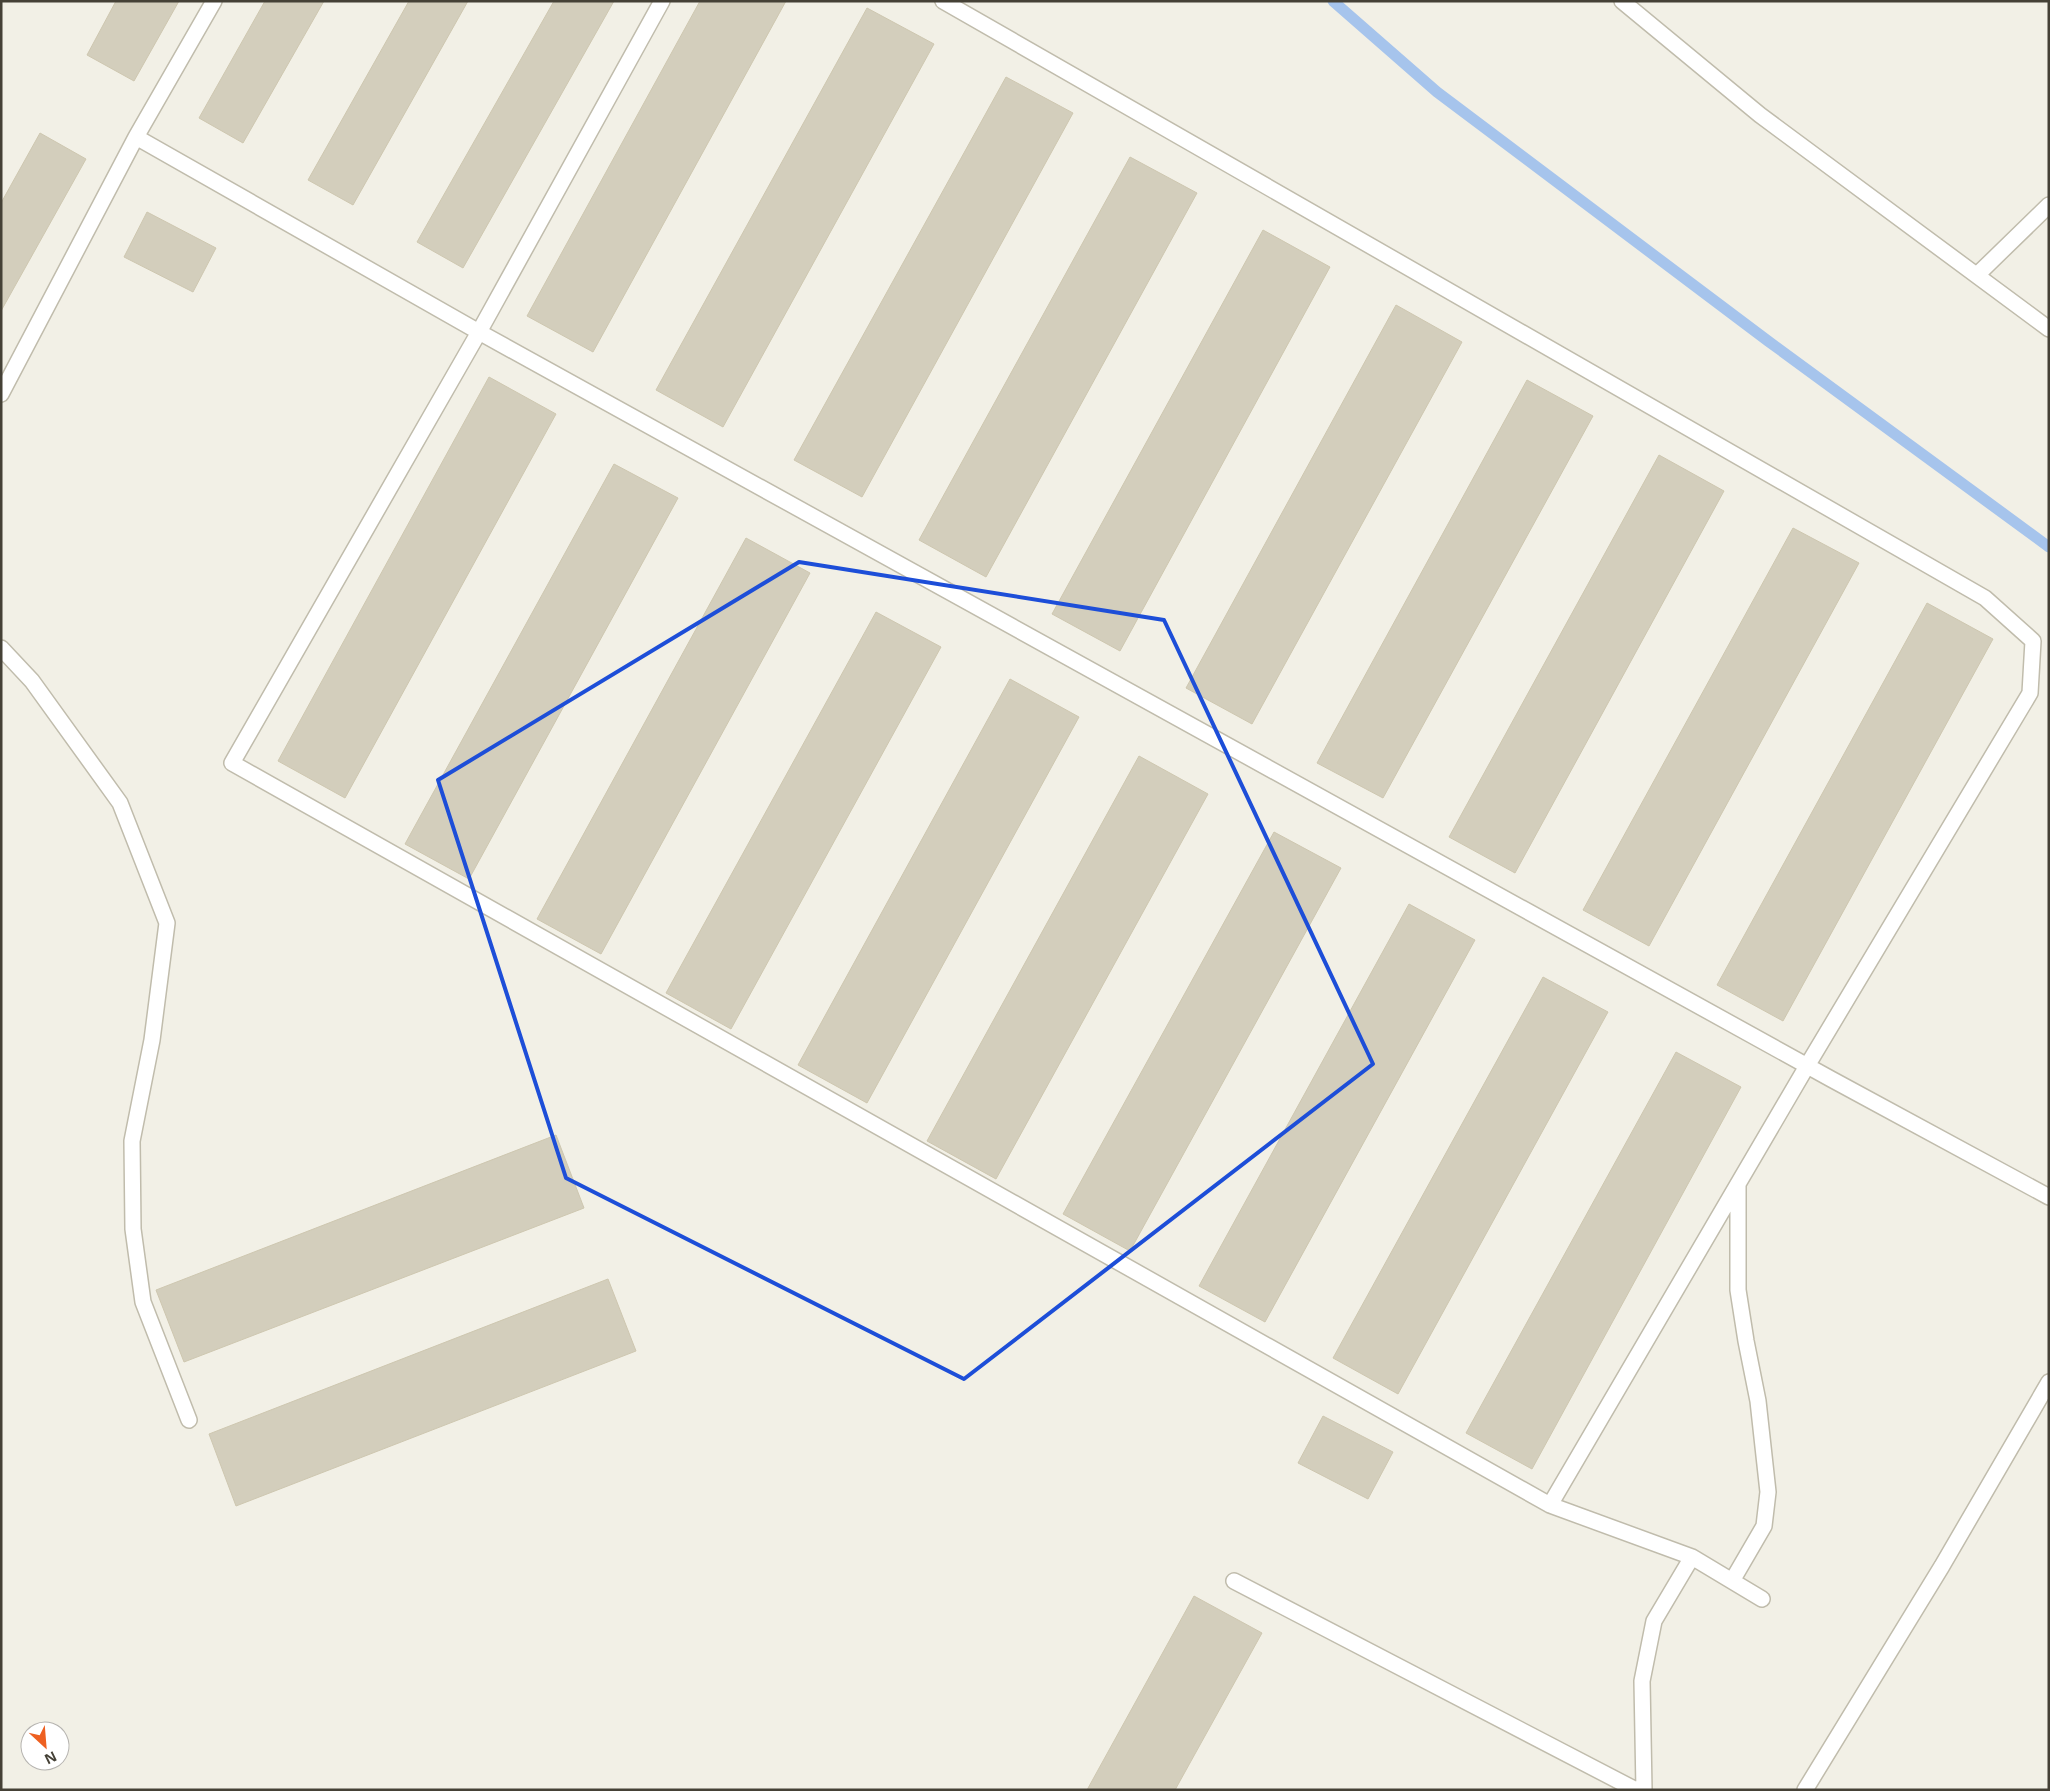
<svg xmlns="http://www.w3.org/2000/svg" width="2050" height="1791" font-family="'Open Sans',sans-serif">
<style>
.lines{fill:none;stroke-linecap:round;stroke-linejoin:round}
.stream{stroke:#a6c4ec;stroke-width:11}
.building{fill:#d3cebc;stroke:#cec7b0}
.service-casing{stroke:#c0bcac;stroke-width:18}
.service{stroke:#fff;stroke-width:15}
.marked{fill:none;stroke:#1d4ed8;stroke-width:4;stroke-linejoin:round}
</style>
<rect width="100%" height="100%" fill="#f2f0e6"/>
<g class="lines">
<path class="stream" d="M 1333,1 L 1437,92 L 1768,341 L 2049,547"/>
</g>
<path class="building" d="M 116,1 L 179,1 L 134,81 L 87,55 Z
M 265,1 L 324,1 L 243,143 L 199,118 Z
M 409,1 L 468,1 L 353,205 L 308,180 Z
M 554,1 L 614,1 L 463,268 L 417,242 Z
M 700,1 L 786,1 L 593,352 L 527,316 Z
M 867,8 L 934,44 L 723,427 L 656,390 Z
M 1006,77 L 1073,113 L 862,497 L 794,460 Z
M 40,133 L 86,159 L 1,311 L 1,203 Z
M 1130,157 L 1197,193 L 986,577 L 919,540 Z
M 147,212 L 216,248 L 193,292 L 124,257 Z
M 1263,230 L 1330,267 L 1120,651 L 1052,614 Z
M 1396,305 L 1462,342 L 1252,724 L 1186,688 Z
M 489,377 L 556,414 L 345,798 L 278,761 Z
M 1527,380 L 1593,416 L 1383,798 L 1317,763 Z
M 1659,455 L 1724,491 L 1515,873 L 1449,837 Z
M 614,464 L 678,498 L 469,879 L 405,844 Z
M 1793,528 L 1859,563 L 1649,946 L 1583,910 Z
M 746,538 L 810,573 L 601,954 L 537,919 Z
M 1927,603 L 1993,639 L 1783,1021 L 1717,985 Z
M 876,612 L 941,647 L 731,1029 L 666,993 Z
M 1010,679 L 1079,717 L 867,1103 L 798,1065 Z
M 1139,756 L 1208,794 L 996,1179 L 927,1141 Z
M 1274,832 L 1341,868 L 1130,1251 L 1063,1214 Z
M 1409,904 L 1475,940 L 1265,1322 L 1199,1286 Z
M 1543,977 L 1608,1012 L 1398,1394 L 1333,1358 Z
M 1676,1052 L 1741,1087 L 1532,1469 L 1466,1433 Z
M 556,1135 L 584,1208 L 184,1362 L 156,1290 Z
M 608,1279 L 636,1351 L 236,1506 L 209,1434 Z
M 1323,1416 L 1393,1452 L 1368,1499 L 1298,1463 Z
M 1194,1596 L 1262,1633 L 1175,1790 L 1087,1790 Z"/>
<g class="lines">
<g class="service-casing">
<path id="service" d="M 662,1 L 479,332 L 232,763 L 1550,1505 L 1807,1066 L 2030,693 L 2033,641 L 1985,598 L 943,1
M 1622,1 L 1760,115 L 2049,329
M 136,137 L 214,1
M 1977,275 L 2049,205
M 1,394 L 136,137 L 479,332 L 1831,1079 L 2049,1197
M 1,648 L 32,681 L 120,803 L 167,923 L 152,1040 L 132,1141 L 133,1229 L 143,1302 L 189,1420
M 1550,1505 L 1692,1557 L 1762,1599
M 1234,1581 L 1636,1790
M 1732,1581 L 1764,1526 L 1768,1492 L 1758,1401 L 1746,1341 L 1738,1290 L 1738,1184
M 1644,1790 L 1642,1681 L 1654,1621 L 1692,1557
M 1805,1790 L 1942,1566 L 2049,1382"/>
</g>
<use href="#service" class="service"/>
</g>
<path class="marked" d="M 799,562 L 1164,620 L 1373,1064 L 964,1379 L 566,1178 L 438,780 Z"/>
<rect width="2050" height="1791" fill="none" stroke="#454136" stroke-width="5"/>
<g transform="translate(45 1746) rotate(154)"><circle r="24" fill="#ffffff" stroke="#b5b3af"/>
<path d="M0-4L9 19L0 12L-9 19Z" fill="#ee6021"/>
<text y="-8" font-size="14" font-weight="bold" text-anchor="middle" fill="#454136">N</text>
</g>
</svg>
